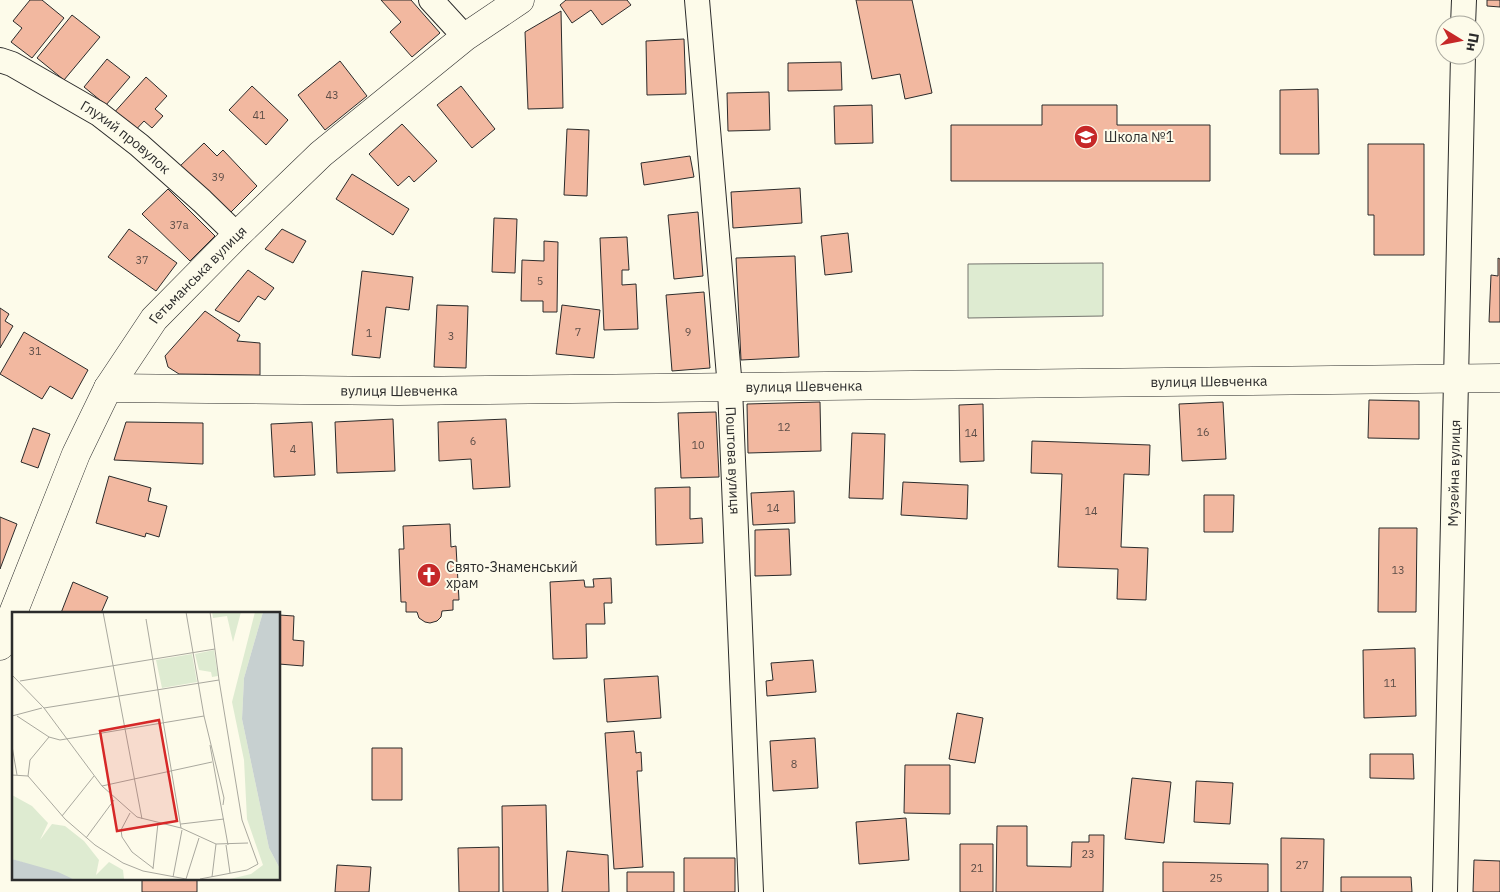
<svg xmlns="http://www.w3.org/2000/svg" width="1500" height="892" font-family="'IBM Plex Sans',sans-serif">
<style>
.green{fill:#deebd1;stroke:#74746e}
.building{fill:#f2b8a0;stroke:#2b2b2b}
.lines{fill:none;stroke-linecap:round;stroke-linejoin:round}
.minor-casing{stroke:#2b2b2b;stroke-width:26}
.tertiary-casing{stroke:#2b2b2b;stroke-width:29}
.minor{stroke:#fdfbea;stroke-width:24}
.tertiary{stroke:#fdfbea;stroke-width:28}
.labels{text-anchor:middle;stroke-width:4;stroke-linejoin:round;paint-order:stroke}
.number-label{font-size:11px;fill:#5d4e48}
.poi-label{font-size:14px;fill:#2b2b2b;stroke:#fdfbea;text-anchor:start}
.street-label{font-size:14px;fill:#2b2b2b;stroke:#fdfbea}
.inset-road{fill:none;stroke:#a9a89e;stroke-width:1}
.view{fill:#d62828;fill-opacity:0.15;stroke:#d62828;stroke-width:2.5}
.inset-edge{fill:none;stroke:#2b2b2b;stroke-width:2.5}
</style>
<rect width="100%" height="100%" fill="#fdfbea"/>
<path class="green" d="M 1103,263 L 1103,316 L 968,318 L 968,264 Z"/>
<path class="building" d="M 30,0 L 42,0 L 64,18 L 32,58 L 11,42 L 22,28 L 13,21 Z
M 381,0 L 411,0 L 440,33 L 412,57 L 390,32 L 401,22 Z
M 566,0 L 627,0 L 631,5 L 602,25 L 591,10 L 572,23 L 560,5 Z
M 856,0 L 912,0 L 932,93 L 905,99 L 900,74 L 872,79 Z
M 1487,0 L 1500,0 L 1500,7 L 1487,6 Z
M 561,11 L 563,108 L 528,109 L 525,32 Z
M 72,15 L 100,37 L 64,80 L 37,58 Z
M 684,39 L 686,94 L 647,95 L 646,41 Z
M 107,59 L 130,77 L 106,105 L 84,87 Z
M 340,61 L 367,96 L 325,130 L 298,95 Z
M 841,62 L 842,90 L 788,91 L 788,63 Z
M 146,77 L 167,96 L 155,109 L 163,116 L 152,128 L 144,121 L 132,134 L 112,115 Z
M 252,86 L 288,120 L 266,145 L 229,110 Z
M 461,86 L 495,129 L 472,148 L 437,105 Z
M 1318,89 L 1319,154 L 1280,154 L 1280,90 Z
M 769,92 L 770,130 L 728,131 L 727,93 Z
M 872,105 L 873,143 L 835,144 L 834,106 Z
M 1042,105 L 1117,105 L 1117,125 L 1210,125 L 1210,181 L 951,181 L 951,125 L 1042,125 Z
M 402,124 L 437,161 L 414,182 L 409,176 L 398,186 L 369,154 Z
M 567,129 L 589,130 L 587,196 L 564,195 Z
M 204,143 L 217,156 L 223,150 L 257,186 L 226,217 L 178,168 Z
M 1368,144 L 1424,144 L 1424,255 L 1374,255 L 1374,215 L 1368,215 Z
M 690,156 L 694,177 L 644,185 L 641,163 Z
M 352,174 L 409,209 L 393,235 L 336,199 Z
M 800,188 L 802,223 L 733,228 L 731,192 Z
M 168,189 L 215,236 L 190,261 L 142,214 Z
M 698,212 L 703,276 L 674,279 L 668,215 Z
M 494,218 L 517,219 L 515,273 L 492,272 Z
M 129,229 L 177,263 L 156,291 L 108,257 Z
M 282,229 L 306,241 L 293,263 L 265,249 Z
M 848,233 L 852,272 L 825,275 L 821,236 Z
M 627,237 L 629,270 L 622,270 L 622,285 L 636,284 L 638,329 L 604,330 L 600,238 Z
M 544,241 L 558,242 L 557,312 L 543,312 L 543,301 L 521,301 L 522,260 L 544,261 Z
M 795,256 L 799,357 L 741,360 L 736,258 Z
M 1498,258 L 1500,259 L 1500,322 L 1489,322 L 1491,275 L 1498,276 Z
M 248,270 L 274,288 L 265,300 L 258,296 L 239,322 L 215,310 Z
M 362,271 L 413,277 L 409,310 L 386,307 L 380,358 L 352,355 Z
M 704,292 L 710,368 L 672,371 L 666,295 Z
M 437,305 L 468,306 L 466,368 L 434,367 Z
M 562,305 L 600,310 L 594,358 L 556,354 Z
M 0,308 L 9,314 L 5,321 L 13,326 L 0,348 Z
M 205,311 L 240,335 L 237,341 L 260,343 L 260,375 L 179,374 L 168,367 L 165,356 Z
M 24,332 L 88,370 L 72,399 L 50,386 L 42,399 L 0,374 Z
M 1369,400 L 1419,401 L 1419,439 L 1368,438 Z
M 820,402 L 821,451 L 748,453 L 747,404 Z
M 1223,402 L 1226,459 L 1182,461 L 1179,404 Z
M 983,404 L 984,461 L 960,462 L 959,405 Z
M 716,412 L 719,477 L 681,478 L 678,413 Z
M 393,419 L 395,471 L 337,473 L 335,422 Z
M 506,419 L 510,487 L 473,489 L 471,459 L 439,461 L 438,422 Z
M 126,422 L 203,423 L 203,464 L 114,460 Z
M 312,422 L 315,475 L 274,477 L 271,424 Z
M 33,428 L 50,434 L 38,468 L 21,462 Z
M 852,433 L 885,434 L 883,499 L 849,498 Z
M 1032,441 L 1150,445 L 1149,475 L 1124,474 L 1121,547 L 1148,548 L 1146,600 L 1117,599 L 1118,569 L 1058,567 L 1062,474 L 1031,473 Z
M 109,476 L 151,488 L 148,501 L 167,506 L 159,537 L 146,533 L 145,537 L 96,523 Z
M 903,482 L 968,485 L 967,519 L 901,515 Z
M 690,487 L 690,519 L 702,518 L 703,543 L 656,545 L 655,488 Z
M 794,491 L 795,523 L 753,525 L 751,493 Z
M 1204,495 L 1234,495 L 1233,532 L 1204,532 Z
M 0,517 L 17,524 L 0,569 Z
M 450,524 L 451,547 L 456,546 L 459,600 L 453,600 L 453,610 L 442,611 L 441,617 L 437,621 L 430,623 L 425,622 L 419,618 L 417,612 L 406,612 L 406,602 L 401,602 L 399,549 L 404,549 L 403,526 Z
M 1379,528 L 1417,528 L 1416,612 L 1378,612 Z
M 789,529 L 791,575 L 755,576 L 755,530 Z
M 611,578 L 612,603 L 604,603 L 605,624 L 586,624 L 587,658 L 553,659 L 550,582 L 584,580 L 585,587 L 594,587 L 593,579 Z
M 73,582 L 108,597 L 101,613 L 61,613 Z
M 279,615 L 294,616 L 293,640 L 304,641 L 303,666 L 279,664 Z
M 1415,648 L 1416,716 L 1364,718 L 1363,650 Z
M 813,660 L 816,692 L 767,696 L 766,681 L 773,680 L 771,663 Z
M 658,676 L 661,718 L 607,722 L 604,679 Z
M 957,713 L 983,718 L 975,763 L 949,759 Z
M 634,731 L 636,753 L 641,752 L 642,771 L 637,771 L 643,867 L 614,869 L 605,733 Z
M 815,738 L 818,788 L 773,791 L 770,741 Z
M 372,748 L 402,748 L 402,800 L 372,800 Z
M 1370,754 L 1413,754 L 1414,779 L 1370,778 Z
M 905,765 L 950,765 L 950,814 L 904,813 Z
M 1132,778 L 1171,782 L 1164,843 L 1125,839 Z
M 1196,781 L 1233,783 L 1230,824 L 1194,822 Z
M 546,805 L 548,892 L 503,892 L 502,806 Z
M 906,818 L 909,860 L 859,864 L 856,822 Z
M 997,826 L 1027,826 L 1027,866 L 1071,867 L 1072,842 L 1089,842 L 1089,835 L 1104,835 L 1103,892 L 996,892 Z
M 1281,838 L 1324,839 L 1323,892 L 1281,892 Z
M 960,844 L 993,844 L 993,892 L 960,892 Z
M 499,847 L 499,892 L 459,892 L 458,848 Z
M 567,851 L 608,855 L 609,892 L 562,892 Z
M 684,858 L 735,858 L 735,892 L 684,892 Z
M 1474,860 L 1500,861 L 1500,892 L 1473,892 Z
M 1163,862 L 1268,864 L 1268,892 L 1163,892 Z
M 337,865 L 371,867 L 369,892 L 335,892 Z
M 627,872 L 674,872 L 674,892 L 627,892 Z
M 1341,877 L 1411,877 L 1412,892 L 1341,892 Z
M 142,878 L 197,878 L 197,892 L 142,892 Z"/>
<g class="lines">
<g class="minor-casing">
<g id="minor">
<path d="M 431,0 L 465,37"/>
<path id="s1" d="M 697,0 L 730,388 L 751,892"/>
<path d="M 1463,25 L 1464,0"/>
<path id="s2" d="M 0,60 L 12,64 L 99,114 L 139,145 L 202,201 L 237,235"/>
<path id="s3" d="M 1445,892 L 1463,55"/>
</g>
</g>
<g class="tertiary-casing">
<g id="tertiary">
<path id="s4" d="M 108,388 L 398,391 L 1500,378"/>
<path id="s5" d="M 0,646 L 76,454 L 108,388 L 154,319 L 237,235 L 321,154 L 465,37 L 520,0"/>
</g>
</g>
<use href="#minor" class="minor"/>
<use href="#tertiary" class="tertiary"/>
</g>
<defs>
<g id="school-disc" transform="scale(1.25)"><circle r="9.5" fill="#c62828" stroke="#fdfbea"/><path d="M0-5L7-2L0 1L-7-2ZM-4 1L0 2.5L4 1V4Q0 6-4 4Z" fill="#fff"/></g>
<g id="church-disc" transform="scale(1.25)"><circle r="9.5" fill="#c62828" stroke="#fdfbea"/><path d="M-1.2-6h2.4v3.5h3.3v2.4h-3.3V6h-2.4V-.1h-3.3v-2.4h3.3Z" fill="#fff"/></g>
</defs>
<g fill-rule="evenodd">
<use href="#school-disc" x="1086" y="137"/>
<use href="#church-disc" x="429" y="575"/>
</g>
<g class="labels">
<g class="number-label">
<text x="332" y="99">43</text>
<text x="259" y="119">41</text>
<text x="218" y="181">39</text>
<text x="179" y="229">37а</text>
<text x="142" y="264">37</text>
<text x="540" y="285">5</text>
<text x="578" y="336">7</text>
<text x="688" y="336">9</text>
<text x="369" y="337">1</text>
<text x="451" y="340">3</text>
<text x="35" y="355">31</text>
<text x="784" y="431">12</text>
<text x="1203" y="436">16</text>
<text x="971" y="437">14</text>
<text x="473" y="445">6</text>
<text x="698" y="449">10</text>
<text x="293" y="453">4</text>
<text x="773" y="512">14</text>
<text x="1091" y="515">14</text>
<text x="1398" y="574">13</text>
<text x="1390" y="687">11</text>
<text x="794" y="768">8</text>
<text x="1088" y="858">23</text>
<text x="1302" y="869">27</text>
<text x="977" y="872">21</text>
<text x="1216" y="882">25</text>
</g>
<g class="poi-label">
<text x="1104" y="142">Школа №1</text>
<text x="446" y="572">Свято-Знаменський<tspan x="446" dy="16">храм</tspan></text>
</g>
<g class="street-label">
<text dy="5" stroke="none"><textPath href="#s2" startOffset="148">Глухий провулок</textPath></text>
<text dy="5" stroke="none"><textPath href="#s5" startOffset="425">Гетьманська вулиця</textPath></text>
<text dy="5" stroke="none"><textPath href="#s4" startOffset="1101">вулиця Шевченка</textPath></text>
<text dy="5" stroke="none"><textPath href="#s4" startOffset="696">вулиця Шевченка</textPath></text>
<text dy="5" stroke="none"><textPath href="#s4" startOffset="291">вулиця Шевченка</textPath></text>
<text dy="5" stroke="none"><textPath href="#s1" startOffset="462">Поштова вулиця</textPath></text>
<text dy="5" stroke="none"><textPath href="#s3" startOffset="419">Музейна вулиця</textPath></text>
</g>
</g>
<g transform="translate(12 612)">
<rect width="268" height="268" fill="#fdfbea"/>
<path d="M 200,0 L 229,0 L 221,30 L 215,4 L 201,6 ZM 243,0 L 251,0 L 232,66 L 230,107 L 257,236 L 267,255 L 267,267 L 218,267 L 239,262 L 251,253 L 235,207 L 232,148 L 220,90 ZM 202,38 L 206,64 L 200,65 L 199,60 L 187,58 L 183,42 ZM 180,42 L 185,70 L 150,76 L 144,48 ZM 0,183 L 20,194 L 36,211 L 28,228 L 40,212 L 53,214 L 72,229 L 87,248 L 84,263 L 97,250 L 111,258 L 112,267 L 61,267 L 0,247 Z" fill="#deebd1"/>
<path d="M 251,0 L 267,0 L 267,255 L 257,236 L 230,107 L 232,66 ZM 0,247 L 46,260 L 61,267 L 0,267 Z" fill="#c7d0d0"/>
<path class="inset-road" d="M 91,0 L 130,207M 174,0 L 192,104 L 212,186 L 211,193M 134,7 L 169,216M 0,63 L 32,96 L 207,68 L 198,0M 8,69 L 203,37M 32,96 L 90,174 L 125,205 L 169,216 L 204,232 L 236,231M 0,104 L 30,96M 5,104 L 37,125 L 48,128 L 192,104M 37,125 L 18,148 L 16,164 L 53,207 L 83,233 L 111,251 L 131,259 L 174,267M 198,133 L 216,233M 0,134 L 5,163M 0,163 L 16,164M 90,174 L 200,150M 118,201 L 109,218 L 110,225 L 120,240 L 141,256M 50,204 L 82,164M 169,212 L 212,207M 74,226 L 102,188M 214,233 L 218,261M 141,257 L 146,211M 161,265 L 170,218M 200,265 L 204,232M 174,267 L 187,226M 188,267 L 235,258 L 246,252 L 230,208 L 207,68"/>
<path class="view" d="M 147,108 L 165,209 L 105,219 L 88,119 Z"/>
<rect width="268" height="268" class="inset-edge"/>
</g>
<g transform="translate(1460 40) rotate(100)"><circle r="24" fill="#fdfbea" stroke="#a9a89e"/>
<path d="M0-4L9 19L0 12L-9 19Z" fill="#c62828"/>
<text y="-8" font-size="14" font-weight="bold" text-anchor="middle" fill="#2b2b2b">Пн</text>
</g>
</svg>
